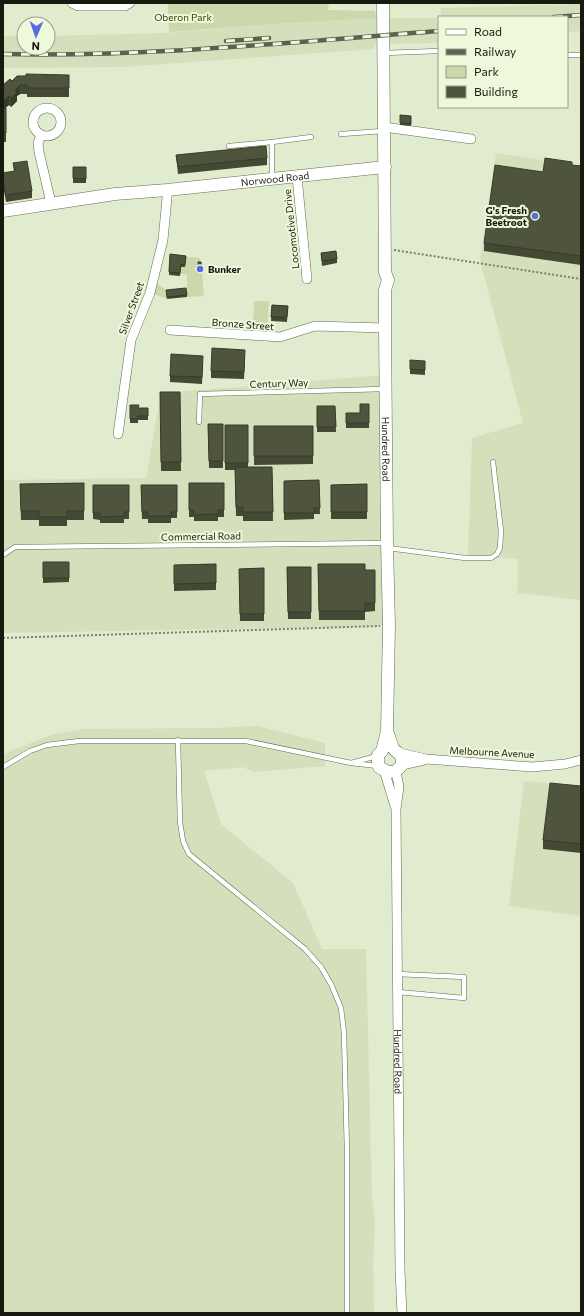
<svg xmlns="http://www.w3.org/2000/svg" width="584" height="1316" font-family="Commissioner,sans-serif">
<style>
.built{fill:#d4e0bb}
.green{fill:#cad8ab}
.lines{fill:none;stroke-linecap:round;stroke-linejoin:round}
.service-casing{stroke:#636b51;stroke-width:5.5}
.minor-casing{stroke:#636b51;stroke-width:10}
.tertiary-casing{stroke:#636b51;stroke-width:13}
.path{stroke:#79806c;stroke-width:2;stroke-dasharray:2 2;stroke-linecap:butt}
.service{stroke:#fff;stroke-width:4.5}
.minor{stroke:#fff;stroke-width:9}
.tertiary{stroke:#fff;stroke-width:12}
.rail-casing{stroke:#5c6250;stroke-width:4.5}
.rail{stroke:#eef8da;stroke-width:3;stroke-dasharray:9;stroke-linecap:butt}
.wall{fill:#434934}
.shaded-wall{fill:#373c2a}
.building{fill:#4e553c;stroke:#373c2a}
.poi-dot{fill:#556ce2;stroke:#eef8da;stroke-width:1.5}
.labels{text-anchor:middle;stroke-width:4;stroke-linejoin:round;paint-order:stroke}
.park-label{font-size:10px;fill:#354205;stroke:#eef8da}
.street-label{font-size:10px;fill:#171a0f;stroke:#eef8da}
.poi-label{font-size:10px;font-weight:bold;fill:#171a0f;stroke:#eef8da;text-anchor:end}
</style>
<rect width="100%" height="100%" fill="#e1ebcd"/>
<path class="built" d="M 581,4 L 581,31 L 567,32 L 567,17 L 441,17 L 441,8 Z
M 376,18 L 439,18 L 439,43 L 374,44 L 374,49 L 122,67 L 3,68 L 3,36 L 24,36 L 24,48 L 48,48 L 48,36 L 165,33 L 258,25 Z
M 496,153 L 581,166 L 581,600 L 517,593 L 518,559 L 468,555 L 472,438 L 523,423 L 480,260 Z
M 386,375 L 389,626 L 3,633 L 3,480 L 146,478 L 161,393 Z
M 258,726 L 325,743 L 325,766 L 254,772 L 242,767 L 204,771 L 221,824 L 293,883 L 322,949 L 366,949 L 372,1198 L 375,1221 L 373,1262 L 374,1313 L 3,1313 L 3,755 L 10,751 L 54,734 L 83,729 L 213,728 Z
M 524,781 L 581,786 L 581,916 L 509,906 Z"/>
<path class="green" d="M 168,3 L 329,3 L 328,10 L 375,11 L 376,18 L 258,25 L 169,32 Z
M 186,257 L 200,258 L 201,264 L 198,265 L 199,273 L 202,273 L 204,296 L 187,297 L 187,275 L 180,274 L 181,267 L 185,267 Z
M 155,282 L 165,289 L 168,292 L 166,293 L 167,299 L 152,293 Z
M 254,301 L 269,301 L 267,329 L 253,329 Z"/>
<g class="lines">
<g class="service-casing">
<path id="service" d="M 384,53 L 439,51
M 567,55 L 581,55
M 341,134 L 383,131
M 229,146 L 272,142
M 272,177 L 272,142 L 311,137
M 199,422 L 200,394 L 384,389
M 388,548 L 465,558 L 491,558 L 497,554 L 500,548 L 501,531 L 493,462
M 3,555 L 15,547 L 387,543
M 178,740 L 180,822 L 183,841 L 189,854 L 305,949 L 321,967 L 331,984 L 341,1008 L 344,1033 L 347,1152 L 347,1313
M 377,756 L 351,763 L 378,766
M 3,767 L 30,751 L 47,745 L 79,741 L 246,741 L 351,763
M 397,974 L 464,977 L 464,998 L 398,992"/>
</g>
<g class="minor-casing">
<g id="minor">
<path d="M 72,3 L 78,6 L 125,6 L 130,3"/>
<circle cx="47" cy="122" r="14"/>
<path d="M 384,127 L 471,139"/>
<path d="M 41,135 L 38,143 L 39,152 L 51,203"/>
<path d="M 297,177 L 307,279"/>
<path d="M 170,330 L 280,337 L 315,326 L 385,328"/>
<path d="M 118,434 L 131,340 L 150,293 L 163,240 L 167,198 L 167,190"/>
<path d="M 400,753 L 426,759 L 532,767 L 565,764 L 581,760"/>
<path d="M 402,765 L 424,760"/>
<path d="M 384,770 L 395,806"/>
<path id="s1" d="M 396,771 L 399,787 L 396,809 L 400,1270 L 402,1313"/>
</g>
</g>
<g class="tertiary-casing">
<g id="tertiary">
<path id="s2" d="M 383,3 L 385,272 L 388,280 L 385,290 L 385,328 L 387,543 L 389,626 L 387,731 L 382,751 L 378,755 L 378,762 L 379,767 L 384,770 L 389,772 L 396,771 L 402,765 C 402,751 399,756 393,748 C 391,743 389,736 387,731"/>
<path id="s3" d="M 3,211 L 115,194 L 167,190 L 385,167"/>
</g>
</g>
<path class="path" d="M 394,250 L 581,279
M 3,638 L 380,626"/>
<use href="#service" class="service"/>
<use href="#minor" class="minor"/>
<use href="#tertiary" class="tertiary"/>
<g class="rail-casing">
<path id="rail" d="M 554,17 L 581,15
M 226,41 L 269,38
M 3,54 C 149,57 294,42 439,31"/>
</g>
<use href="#rail" class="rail"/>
</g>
<path class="wall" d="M 69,75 L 69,97 L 27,97 L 27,94 L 20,94 L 17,96 L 17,101 L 11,107 L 9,105 L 5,108 L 6,108 L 6,142 L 3,142 L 3,85 L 26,76 Z
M 400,115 L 411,116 L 411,126 L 400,125 Z
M 176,155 L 267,158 L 267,165 L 178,174 Z
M 13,163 L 32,191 L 32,198 L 6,202 L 3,186 L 3,173 L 14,172 Z
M 572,165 L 581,166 L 581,265 L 484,251 L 484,243 L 543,172 Z
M 73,167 L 86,167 L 86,183 L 73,183 Z
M 321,253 L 337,259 L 337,263 L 322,266 Z
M 170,254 L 186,256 L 185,267 L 181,267 L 180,276 L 169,275 Z
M 198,262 L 202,271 L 202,273 L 199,273 Z
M 166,292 L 187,295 L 187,297 L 167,299 Z
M 272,305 L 288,306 L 287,322 L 271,321 Z
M 245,356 L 244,379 L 211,378 L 211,371 Z
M 425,361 L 425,375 L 410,374 L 410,369 Z
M 203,363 L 202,384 L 170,382 L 170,376 Z
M 160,392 L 180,392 L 181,471 L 161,471 Z
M 369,404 L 369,428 L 346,428 L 346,413 L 360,413 Z
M 130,405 L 138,408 L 148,408 L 148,420 L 138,420 L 138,423 L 130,423 Z
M 317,406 L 335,406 L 336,432 L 317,432 Z
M 208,424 L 223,424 L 223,468 L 209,468 Z
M 225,425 L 248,425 L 248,467 L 272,467 L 273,521 L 243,521 L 243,516 L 236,516 L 235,470 L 225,470 Z
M 254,426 L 313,426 L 313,464 L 254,465 Z
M 319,480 L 320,514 L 314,514 L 314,519 L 284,520 L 284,481 Z
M 84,483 L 84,520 L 67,520 L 67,526 L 39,526 L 39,520 L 21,520 L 20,484 Z
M 189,483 L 224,483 L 224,517 L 218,517 L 218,521 L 194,521 L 194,517 L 189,517 Z
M 367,484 L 367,519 L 331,519 L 331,485 Z
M 93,485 L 129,485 L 129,519 L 124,519 L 124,523 L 100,523 L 100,520 L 93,519 Z
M 141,485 L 177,485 L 177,518 L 171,518 L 171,523 L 148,523 L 148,519 L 142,519 Z
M 43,562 L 69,562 L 69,582 L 43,583 Z
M 216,564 L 216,590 L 174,591 L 174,565 Z
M 318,564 L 365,570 L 375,570 L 375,611 L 365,612 L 365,620 L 319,620 Z
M 287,567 L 311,567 L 311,619 L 288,619 Z
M 264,568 L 264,621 L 240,621 L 239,569 Z
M 581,786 L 581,853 L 543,849 L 543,840 Z"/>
<path class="shaded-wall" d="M 20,85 L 20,94 L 17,96 L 17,101 L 11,107 L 11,98 L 15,90 Z
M 9,96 L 9,105 L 3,110 L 3,101 Z"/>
<path class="building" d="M 26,74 L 69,75 L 69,88 L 27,88 L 27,85 L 20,85 L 15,90 L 17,92 L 11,98 L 9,96 L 3,101 L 3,108 L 6,108 L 6,133 L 3,133 L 3,85 L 10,79 L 12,81 L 17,76 L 26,76 Z
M 400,115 L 411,116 L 411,124 L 400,123 Z
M 266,146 L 267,158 L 178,167 L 176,155 Z
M 545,158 L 572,162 L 572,165 L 581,166 L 581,256 L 484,243 L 495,165 L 543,172 Z
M 27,161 L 32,191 L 6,195 L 3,180 L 3,173 L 15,171 L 13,163 Z
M 73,167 L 86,167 L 86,179 L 73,178 Z
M 336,251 L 337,259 L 322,261 L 321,253 Z
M 170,254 L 186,256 L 185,265 L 181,264 L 180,273 L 169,272 Z
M 198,262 L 201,262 L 202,271 L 199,271 Z
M 186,288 L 187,295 L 167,297 L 166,290 Z
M 272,305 L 288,306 L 287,317 L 271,317 Z
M 212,348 L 245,350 L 244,372 L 211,371 Z
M 171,354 L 203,356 L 202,377 L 170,376 Z
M 410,360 L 425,361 L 425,370 L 410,369 Z
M 160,392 L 180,392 L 181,462 L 161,462 Z
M 360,404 L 369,404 L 369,423 L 346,423 L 346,413 L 360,413 Z
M 130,405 L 139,405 L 138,408 L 148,408 L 148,416 L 138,416 L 138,419 L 130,419 Z
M 317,406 L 335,406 L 336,427 L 317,427 Z
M 208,424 L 223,424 L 223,461 L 209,461 Z
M 225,425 L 248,425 L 248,463 L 225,463 Z
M 254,426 L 313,426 L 313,456 L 254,456 Z
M 235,467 L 272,467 L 273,512 L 243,512 L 243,507 L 236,507 Z
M 319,480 L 320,508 L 314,508 L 314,513 L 284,513 L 284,481 Z
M 84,483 L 84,511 L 67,511 L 67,517 L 39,517 L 39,511 L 21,511 L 20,484 Z
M 189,483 L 224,483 L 224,510 L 218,510 L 218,514 L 194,515 L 194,510 L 189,510 Z
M 367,484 L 367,512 L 331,512 L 331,485 Z
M 93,485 L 129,485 L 129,512 L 124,512 L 124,516 L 100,517 L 100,513 L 93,513 Z
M 141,485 L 177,485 L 177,512 L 171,512 L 171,516 L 148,516 L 148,512 L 142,512 Z
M 43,562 L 69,562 L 69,578 L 43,578 Z
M 216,564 L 216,583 L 174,584 L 174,565 Z
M 318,564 L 365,564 L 365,570 L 375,570 L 375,603 L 365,603 L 365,611 L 319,611 Z
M 287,567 L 311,567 L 311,612 L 288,612 Z
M 264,568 L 264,614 L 240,614 L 239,569 Z
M 550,783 L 581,786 L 581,844 L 543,840 Z"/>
<g class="poi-dot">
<circle cx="535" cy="216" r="4"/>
<circle cx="200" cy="269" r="4"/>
</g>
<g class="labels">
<g class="park-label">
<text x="183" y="21">Oberon Park</text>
</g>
<g class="street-label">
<text dy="4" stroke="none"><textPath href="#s3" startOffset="274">Norwood Road</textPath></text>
<text transform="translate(291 229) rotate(-96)" y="4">Locomotive Drive</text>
<text transform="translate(131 308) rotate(-70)" y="4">Silver Street</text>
<text transform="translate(243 324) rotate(4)" y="4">Bronze Street</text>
<text transform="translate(279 383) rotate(-2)" y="4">Century Way</text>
<text dy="4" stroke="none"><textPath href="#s2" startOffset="447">Hundred Road</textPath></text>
<text transform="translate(201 536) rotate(-1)" y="4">Commercial Road</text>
<text transform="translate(492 752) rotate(3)" y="4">Melbourne Avenue</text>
<text dy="4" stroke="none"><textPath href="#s1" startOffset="291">Hundred Road</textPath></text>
</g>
<g class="poi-label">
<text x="527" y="214">G's Fresh<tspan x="527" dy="12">Beetroot</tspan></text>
<text x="208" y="273" text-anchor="start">Bunker</text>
</g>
</g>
<rect width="584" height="1316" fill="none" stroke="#171a0f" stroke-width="8"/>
<rect x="438" y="16" width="130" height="92" fill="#eef8da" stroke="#989f89"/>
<rect x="446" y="29" width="20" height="6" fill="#ffffff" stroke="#989f89"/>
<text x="474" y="36" font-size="12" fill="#171a0f">Road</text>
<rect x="446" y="49" width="20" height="6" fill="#5c6250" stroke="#989f89"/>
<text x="474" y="56" font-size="12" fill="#171a0f">Railway</text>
<rect x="446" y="66" width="20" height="12" fill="#cad8ab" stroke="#989f89"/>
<text x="474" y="76" font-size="12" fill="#171a0f">Park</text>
<rect x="446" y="86" width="20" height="12" fill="#4e553c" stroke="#989f89"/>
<text x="474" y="96" font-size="12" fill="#171a0f">Building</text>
<g transform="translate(36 36) rotate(182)"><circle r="19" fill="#eef8da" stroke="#989f89"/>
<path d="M0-3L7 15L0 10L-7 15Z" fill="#556ce2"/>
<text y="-6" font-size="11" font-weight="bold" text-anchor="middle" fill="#171a0f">N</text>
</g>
</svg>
